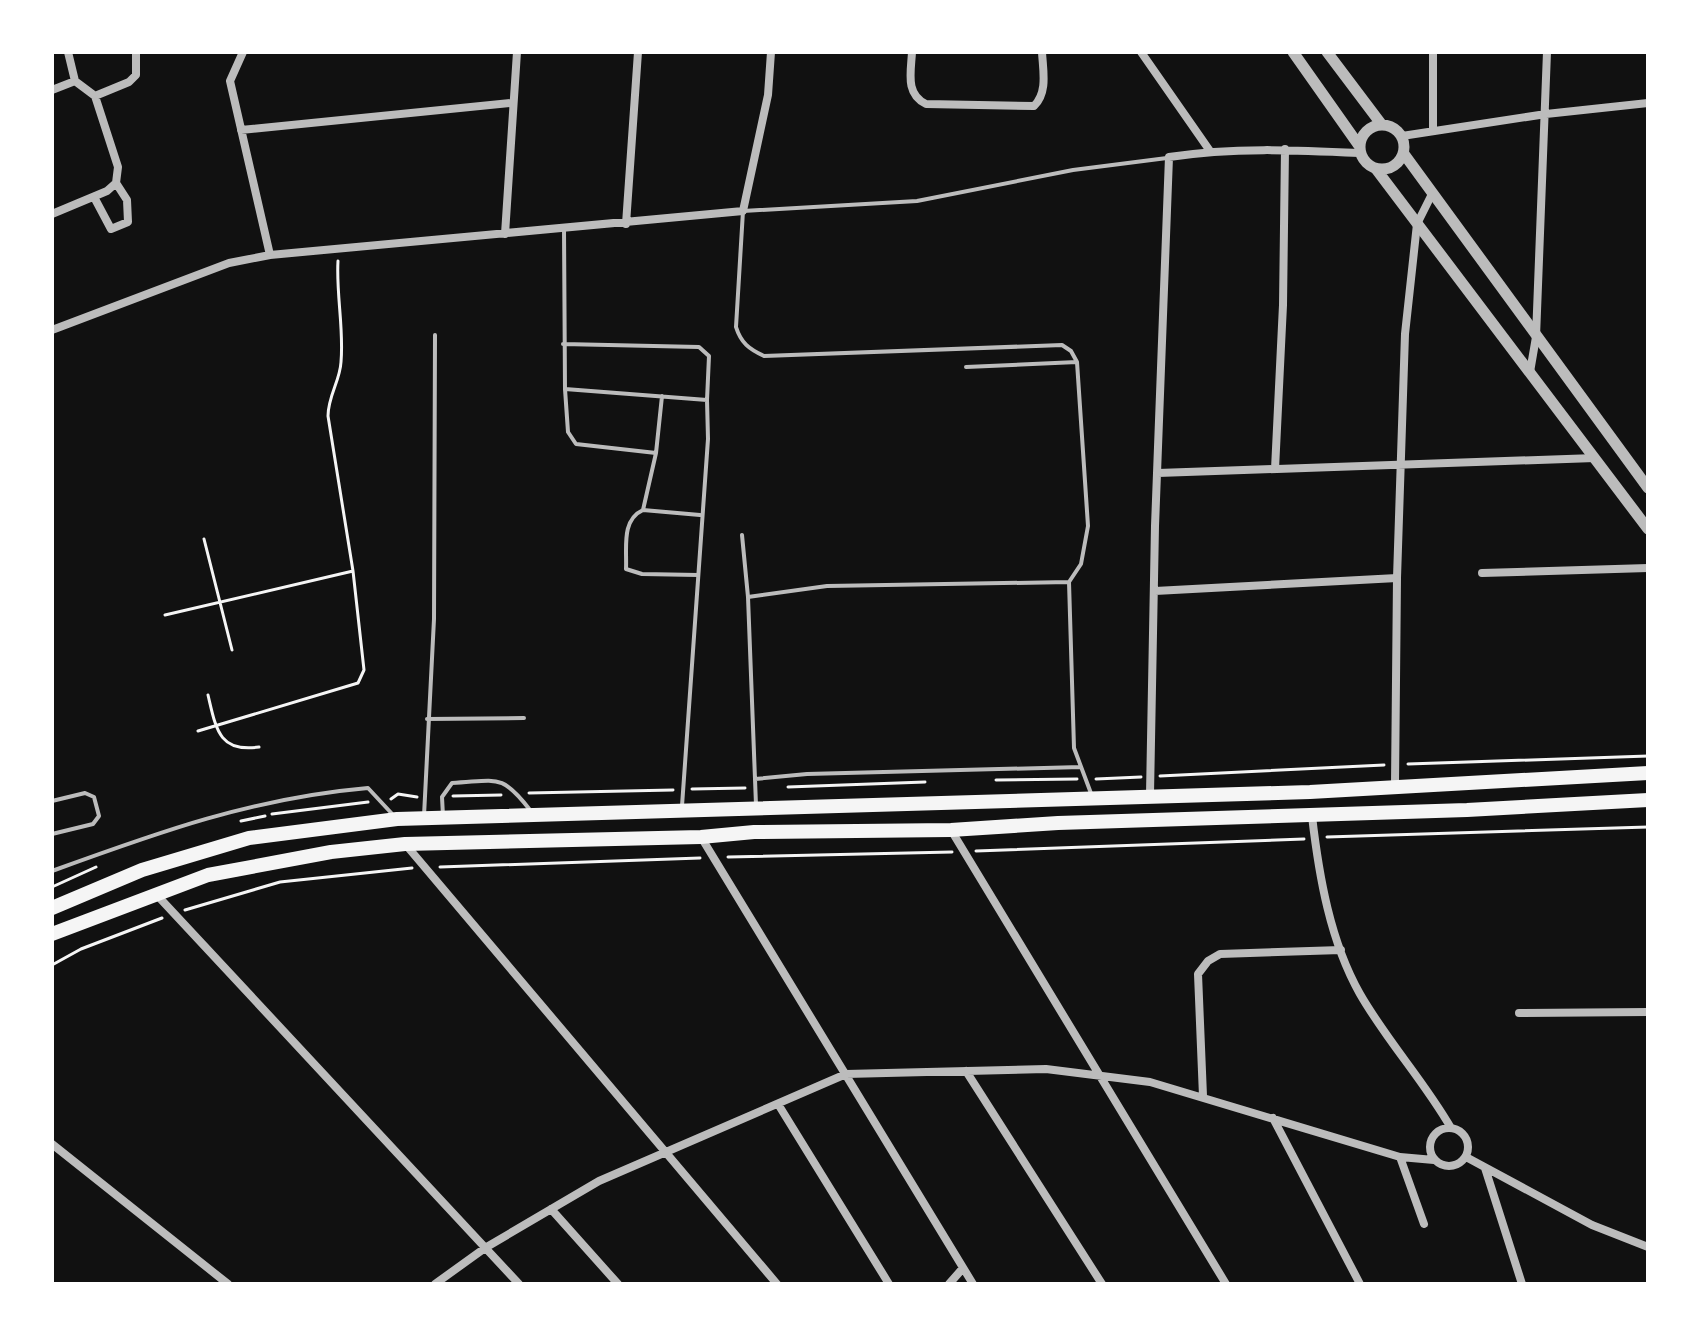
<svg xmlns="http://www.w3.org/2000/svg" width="1700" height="1336" font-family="Helvetica,sans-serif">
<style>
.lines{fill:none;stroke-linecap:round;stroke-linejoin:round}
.path{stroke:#f5f5f5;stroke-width:3}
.service{stroke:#bcbcbc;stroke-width:4}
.minor{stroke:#bcbcbc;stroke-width:8}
.tertiary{stroke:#bcbcbc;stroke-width:11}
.primary{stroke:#f5f5f5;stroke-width:14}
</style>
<rect width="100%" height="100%" fill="#111"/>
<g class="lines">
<path class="path" d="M 204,539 L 232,650
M 165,615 L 353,571
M 208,695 C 216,729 219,753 259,747
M 198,731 L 358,683 L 364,670 L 353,571 L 328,416 C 328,396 340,381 341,362 C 344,328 336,294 338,261
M 1408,764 L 1648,756
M 1160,776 L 1384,765
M 1096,779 L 1141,777
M 996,780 L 1077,779
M 788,787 L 925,782
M 692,789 L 745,788
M 529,793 L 673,790
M 453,796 L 501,795
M 391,799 L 398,794 L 417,797
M 272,814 L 368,802
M 241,821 L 265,816
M 1327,837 L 1648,827
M 976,851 L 1304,839
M 728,857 L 952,852
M 440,867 L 700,858
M 52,887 L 96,867
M 185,910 L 280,882 L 412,868
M 52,965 L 81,949 L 162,918"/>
<path class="service" d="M 564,229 L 565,389 L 707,400 L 708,439 L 682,806
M 563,344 L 699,347 L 709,356 L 707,400
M 966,367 L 1077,362
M 565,389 L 568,432 L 576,444 L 656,453 L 643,510 C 621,520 627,548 626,569 L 642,574 L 698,575
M 656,453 L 662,396
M 643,510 L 700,515
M 742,535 L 748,597
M 1069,582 L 1081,564 L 1088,526 L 1077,362 L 1071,351 L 1062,345 L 764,356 C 749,349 741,343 736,327 L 743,211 L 917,201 L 1073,170 L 1167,158
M 427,719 L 524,718
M 755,779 L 807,774 L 1081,767
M 52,801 L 85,793 L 94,797 L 99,816 L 93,824 L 52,834
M 756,805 L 748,597 L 827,586 L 1069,582 L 1074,748 L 1092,796
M 424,816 L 434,619 L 435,335
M 443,816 L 442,797 L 452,783 C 496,781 501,772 530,810
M 52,871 C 159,832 253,798 368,788 L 395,817"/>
<path class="minor" d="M 243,52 L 230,81 L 270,255
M 912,52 C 911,72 905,94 926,104 L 1034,106 C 1048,92 1043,71 1042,52
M 1141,52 L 1210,151
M 52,90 L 75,81
M 95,96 L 129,82 L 136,75 L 136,52
M 241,130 L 511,103
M 1433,131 L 1433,52
M 1402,136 L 1546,114 L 1648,103
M 94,197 L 111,229 L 128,222 L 127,200 L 116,183
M 52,214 L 107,191 L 116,183 L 118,167 L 95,96 L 75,81 L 68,52
M 626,224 L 638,52
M 505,234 L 517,52
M 52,330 L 229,263 L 270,255 L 743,211 L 768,95 L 771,52
M 1530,372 L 1536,337 L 1547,52
M 1275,469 L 1283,305 L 1285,149
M 1158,473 L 1595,458
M 1482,573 L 1648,568
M 1155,591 L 1397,578
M 1395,784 L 1397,578 L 1405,334 L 1417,224 L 1432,194
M 1150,794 L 1155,526 L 1169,157 C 1233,147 1296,150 1361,153
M 1312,816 C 1319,876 1330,941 1360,994 C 1387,1041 1424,1081 1451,1128
M 951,830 L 1226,1284
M 701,837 L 973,1284
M 406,845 L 777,1284
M 155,893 L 519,1284
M 1519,1013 L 1648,1012
M 966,1071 L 1102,1284
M 1203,1096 L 1198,974 L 1208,961 L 1220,954 L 1341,950
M 778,1104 L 889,1284
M 1273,1118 L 1360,1284
M1430 1147a19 19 0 1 1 38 0a19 19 0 1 1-38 0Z
M 52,1144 L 228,1284
M 1400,1157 L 1424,1224
M 1466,1157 L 1592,1225 L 1648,1247
M 1485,1168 L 1522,1284
M 551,1209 L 618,1284
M 435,1284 L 485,1248 L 599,1181 L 846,1074 L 1046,1069 L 1150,1082 L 1400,1157 L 1434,1160
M 949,1284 L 963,1268"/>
<path class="tertiary" d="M 1293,52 L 1360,147
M 1327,52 L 1382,125
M1360 147a22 22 0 1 1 44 0a22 22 0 1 1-44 0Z
M 1404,154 L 1648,488
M 1376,169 L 1648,529"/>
<path class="primary" d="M 52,908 L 142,870 L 249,838 L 397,819 L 1310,792 L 1648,773
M 52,934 L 208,875 L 331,852 L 405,844 L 701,837 L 754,832 L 951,830 L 1058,823 L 1467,810 L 1648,800"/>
</g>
<rect width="1700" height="1336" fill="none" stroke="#ffffff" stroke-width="108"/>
</svg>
